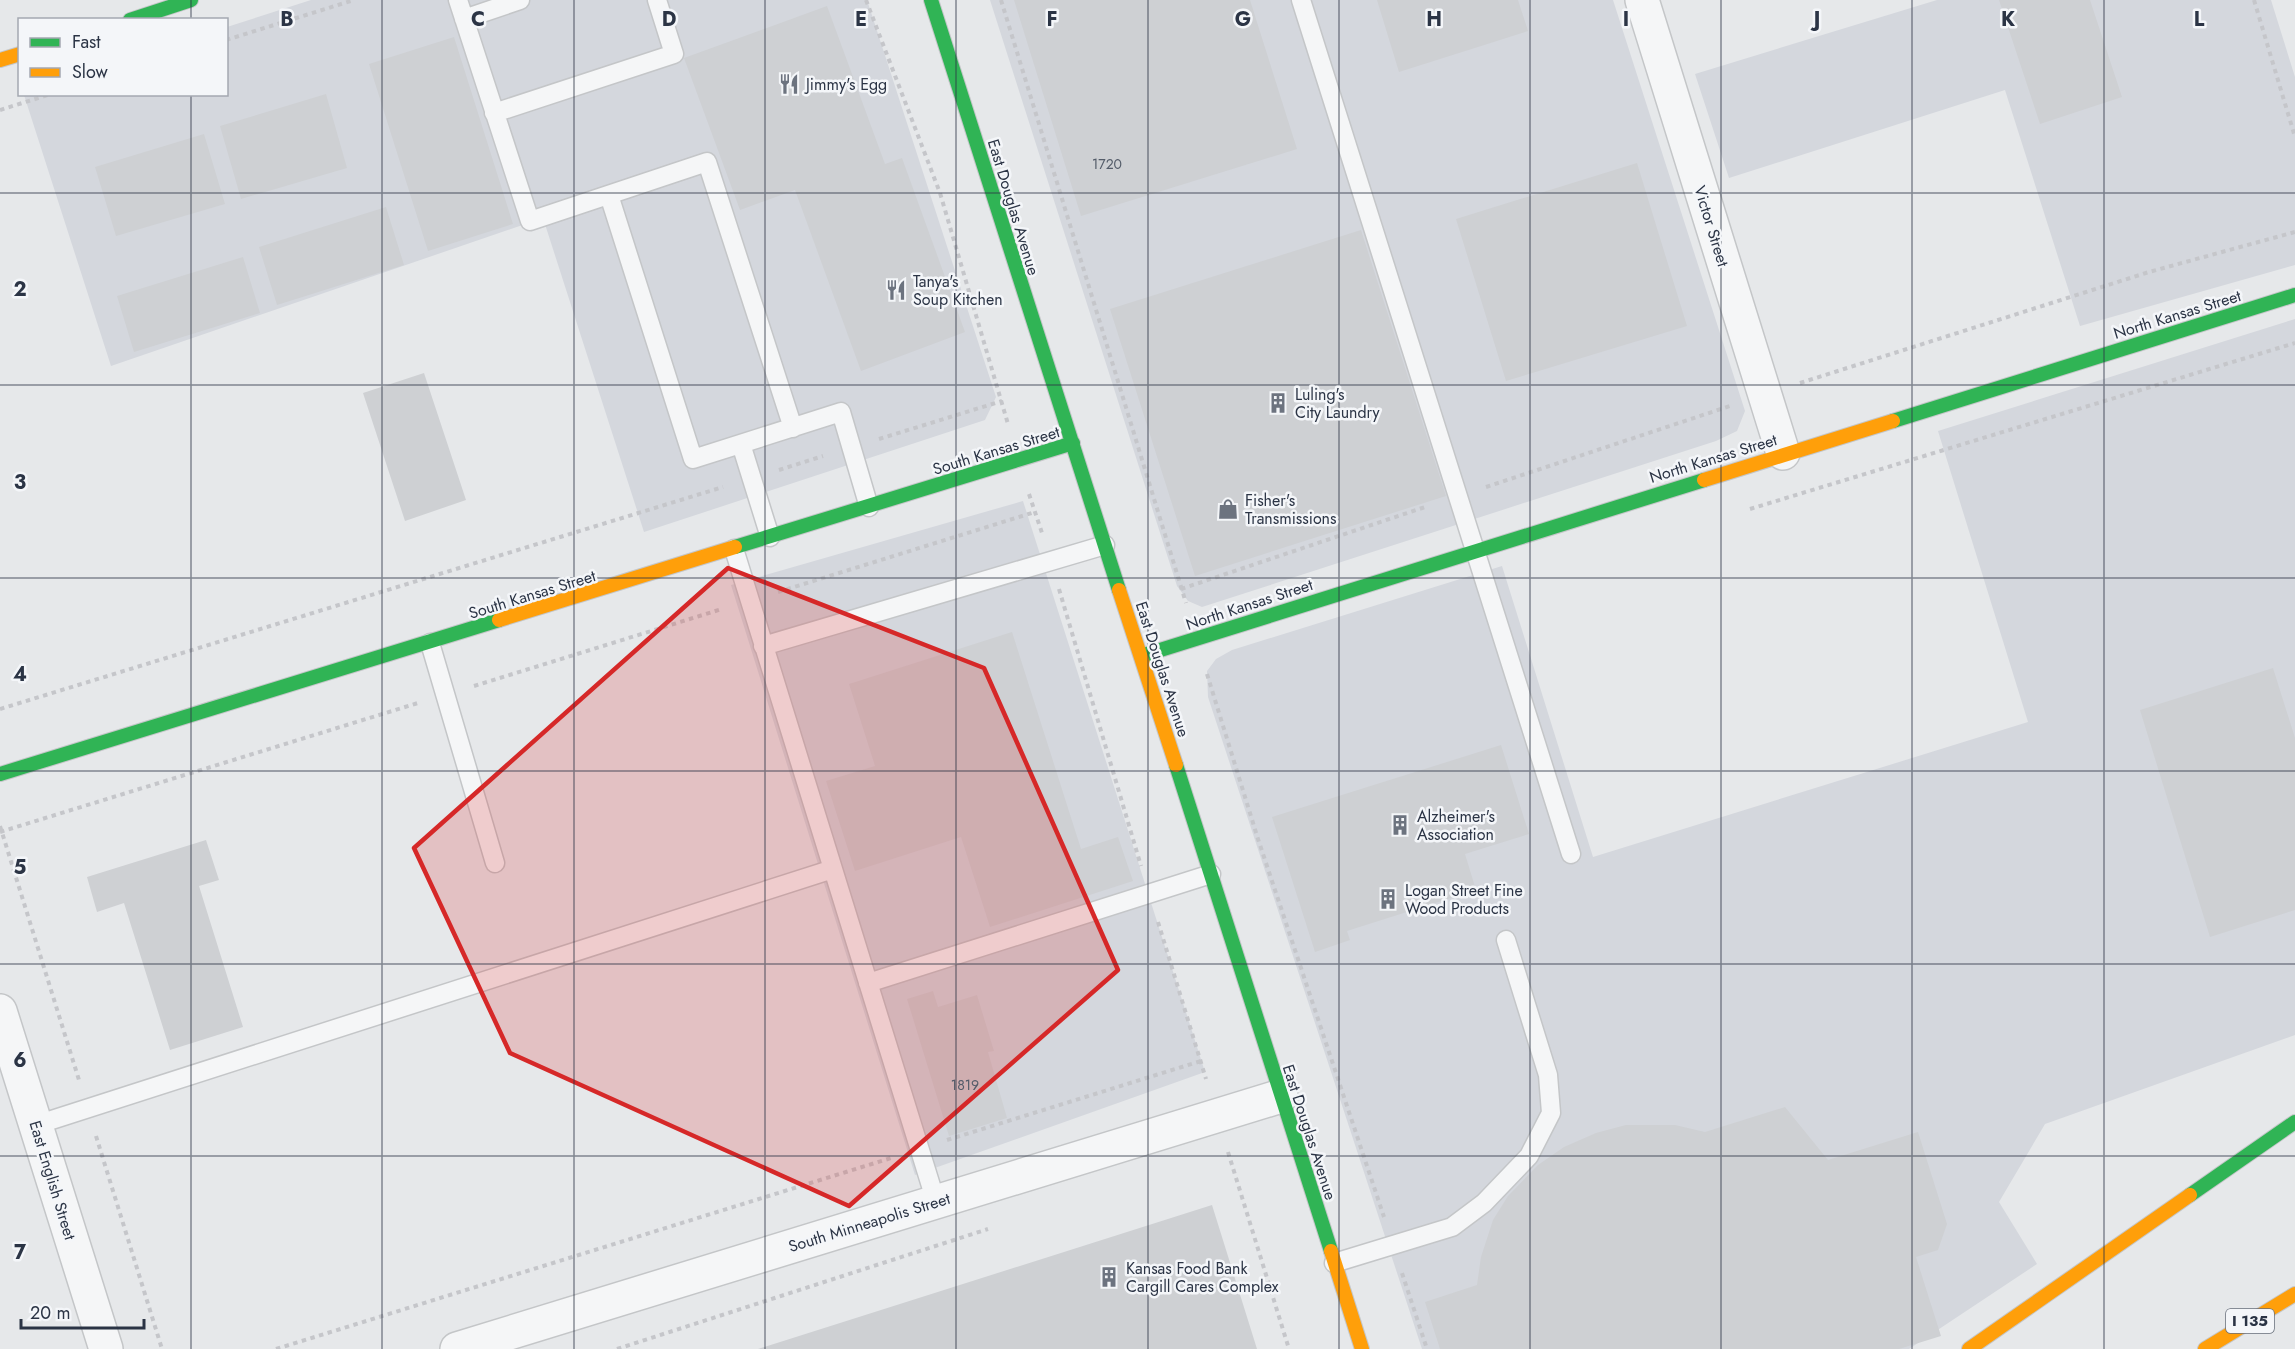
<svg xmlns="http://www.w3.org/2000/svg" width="2295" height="1349" font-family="Jost,sans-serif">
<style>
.built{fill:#d4d7dd}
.building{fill:#ced0d3}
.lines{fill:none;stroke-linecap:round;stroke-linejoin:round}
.lane-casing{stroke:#c4c6c8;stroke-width:21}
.street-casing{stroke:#c4c6c8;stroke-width:36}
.fast-casing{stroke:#c4c6c8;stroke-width:16}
.slow-casing{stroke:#c4c6c8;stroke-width:16}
.path{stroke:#c5c6ca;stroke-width:4;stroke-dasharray:4.5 4.5;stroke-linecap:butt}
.lane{stroke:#f5f6f7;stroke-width:18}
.street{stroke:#f5f6f7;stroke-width:33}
.fast{stroke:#30b455;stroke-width:14}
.slow{stroke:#ff9f0a;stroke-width:14}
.marked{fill:#d62828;fill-opacity:0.2;stroke:#d62828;stroke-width:4.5;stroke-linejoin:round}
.grid{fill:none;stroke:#2b3445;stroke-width:1.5;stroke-opacity:0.55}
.labels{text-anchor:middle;stroke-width:5;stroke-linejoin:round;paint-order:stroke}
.number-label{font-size:14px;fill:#545c69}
.shield{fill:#f4f6f9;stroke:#676e7b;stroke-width:1.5}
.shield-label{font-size:15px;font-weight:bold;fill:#2b3445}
.poi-label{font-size:16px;fill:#2b3445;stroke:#f4f6f9;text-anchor:start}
.street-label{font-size:16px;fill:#2b3445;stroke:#f4f6f9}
.grid-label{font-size:20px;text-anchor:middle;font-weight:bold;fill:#2b3445;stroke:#f4f6f9;stroke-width:5;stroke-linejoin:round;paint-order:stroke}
</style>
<rect width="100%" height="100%" fill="#e6e8ea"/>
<path class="built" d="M 311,0 L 867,0 L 996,397 L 985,420 L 644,532 L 543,218 L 111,366 L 24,95 L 226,94 L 227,27 Z
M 990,0 L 1613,0 L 1745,411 L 1737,431 L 1716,441 L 1202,607 L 1188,601 L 1177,586 Z
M 1937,0 L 2271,0 L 2295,77 L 2295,265 L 2080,326 L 2005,90 L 1729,178 L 1695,74 Z
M 2295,319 L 2295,1035 L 2045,1124 L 1999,1202 L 2037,1264 L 1909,1349 L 1422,1349 L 1208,697 L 1207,671 L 1216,659 L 1232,650 L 1502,566 L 1593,857 L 2028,722 L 1938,431 Z
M 1023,501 L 1205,1072 L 915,1175 L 731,585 Z"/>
<path class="building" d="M 1014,0 L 1250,0 L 1297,149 L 1081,216 Z
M 1377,0 L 1518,0 L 1528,31 L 1399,72 Z
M 1999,0 L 2090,0 L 2122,97 L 2040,124 Z
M 827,6 L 885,164 L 902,158 L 965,332 L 861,371 L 795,190 L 740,210 L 684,58 Z
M 454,37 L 513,224 L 428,251 L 369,64 Z
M 326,94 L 347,168 L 241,199 L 220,126 Z
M 204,134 L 225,204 L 116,236 L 95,167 Z
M 1637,163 L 1687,326 L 1506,381 L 1456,219 Z
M 386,207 L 404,265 L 277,305 L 259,247 Z
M 1361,230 L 1446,496 L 1195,576 L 1110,309 Z
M 243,257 L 260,313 L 134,352 L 117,296 Z
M 424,373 L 466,500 L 405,521 L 363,393 Z
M 1012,632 L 1081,849 L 1118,837 L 1133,881 L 990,927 L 961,837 L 855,871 L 826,781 L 875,766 L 849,684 Z
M 2273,668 L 2295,738 L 2295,910 L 2210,937 L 2140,710 Z
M 1501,745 L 1529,834 L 1465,854 L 1476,890 L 1347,931 L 1350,940 L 1315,952 L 1272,817 Z
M 206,840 L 219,880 L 199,886 L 243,1027 L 170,1050 L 124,903 L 97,912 L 87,877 Z
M 933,991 L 938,1007 L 977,995 L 994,1051 L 988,1052 L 1007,1118 L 949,1136 L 907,999 Z
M 1785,1107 L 1828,1160 L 1918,1132 L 1947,1224 L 1938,1250 L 1916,1257 L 1941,1336 L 1899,1349 L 1440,1349 L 1425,1302 L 1477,1285 L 1481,1257 L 1493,1220 L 1508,1196 L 1538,1165 L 1564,1147 L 1596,1133 L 1626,1125 L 1675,1125 L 1705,1132 Z
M 1212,1205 L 1257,1349 L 758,1349 Z"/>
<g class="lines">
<g class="lane-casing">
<path id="lane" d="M 458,0 L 530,221 L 707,162 L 793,428
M 1301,0 L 1571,854
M 464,19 L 520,0
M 494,113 L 674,54 L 657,0
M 609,195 L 693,459 L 841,412 L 869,507
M 741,444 L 770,537
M 734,549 L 936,1202
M 430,643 L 495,863
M 763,646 L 1105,545
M 868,983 L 1211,874
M 36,1125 L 833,869
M 1334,1263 L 1452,1227 L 1484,1203 L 1529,1156 L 1551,1113 L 1548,1075 L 1506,940"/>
</g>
<g class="street-casing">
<path id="street" d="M 1642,0 L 1783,453
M 0,1011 L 106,1349
M 457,1349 L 1281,1096"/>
</g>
<g class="fast-casing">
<path id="fast" d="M 931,0 L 1119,590
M 130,20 L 191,0
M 1893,421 L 2295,295
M 735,547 L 1073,443
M 1141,656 L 1704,480
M 1176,765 L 1331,1251
M 0,774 L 499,620
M 2190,1195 L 2295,1122"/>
</g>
<g class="slow-casing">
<path id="slow" d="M 0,60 L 20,54
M 1704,480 L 1893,421
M 1119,590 L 1176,765
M 499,620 L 735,547
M 1331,1251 L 1362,1349
M 1969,1349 L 2190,1195
M 2205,1349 L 2295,1294"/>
</g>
<path class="path" d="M 866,0 L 940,193 L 1008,424
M 1001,0 L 1186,603
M 2254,0 L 2295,137
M 226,40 L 354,0
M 0,110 L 51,94
M 1800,383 L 2149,272 L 2295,232
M 879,439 L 1002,401
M 779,470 L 823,456
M 1486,487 L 1730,406
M 1029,494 L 1042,533
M 1750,509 L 2295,343
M 1059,589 L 1141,866
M 1181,589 L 1428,506
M 778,592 L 1035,512
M 1207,674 L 1258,839 L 1384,1217
M 474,686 L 722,609
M 0,709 L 723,487
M 0,826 L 79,1080
M 0,832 L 418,703
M 1158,922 L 1206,1079
M 96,1136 L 162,1349
M 947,1140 L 1201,1061
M 1228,1152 L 1289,1349
M 1402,1273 L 1427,1349
M 276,1349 L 891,1158
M 617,1349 L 988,1229"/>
<use href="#lane" class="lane"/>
<use href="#street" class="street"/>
<use href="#fast" class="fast"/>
<use href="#slow" class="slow"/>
</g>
<path class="marked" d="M 728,568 L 984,668 L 1118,970 L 849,1206 L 510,1053 L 414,848 Z"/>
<path class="grid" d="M 191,0 L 191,20M 382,0 L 382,1349M 574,0 L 574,1349M 765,0 L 765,1349M 956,0 L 956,1349M 1148,0 L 1148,1349M 1339,0 L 1339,1349M 1530,0 L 1530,1349M 1721,0 L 1721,1349M 1912,0 L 1912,1349M 2104,0 L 2104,1349M 191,94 L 191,1349M 0,193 L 2295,193M 0,385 L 2295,385M 0,578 L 2295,578M 0,771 L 2295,771M 0,964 L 2295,964M 0,1156 L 2295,1156"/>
<defs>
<g id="restaurant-bare" transform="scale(1.62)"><path d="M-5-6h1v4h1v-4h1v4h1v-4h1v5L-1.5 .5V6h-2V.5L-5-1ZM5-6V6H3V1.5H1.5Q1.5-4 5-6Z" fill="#6c737f" stroke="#f4f6f9" stroke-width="2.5" paint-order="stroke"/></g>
<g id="building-bare" transform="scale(1.62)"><path d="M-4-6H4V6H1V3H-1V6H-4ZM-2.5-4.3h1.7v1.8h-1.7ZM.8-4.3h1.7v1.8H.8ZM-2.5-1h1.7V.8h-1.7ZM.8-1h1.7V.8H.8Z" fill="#6c737f" stroke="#f4f6f9" stroke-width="2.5" paint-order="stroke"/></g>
<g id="shop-bare" transform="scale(1.62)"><path d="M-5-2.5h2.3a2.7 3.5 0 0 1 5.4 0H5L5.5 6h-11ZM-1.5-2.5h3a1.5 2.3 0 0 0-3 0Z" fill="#6c737f" stroke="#f4f6f9" stroke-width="2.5" paint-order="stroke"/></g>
</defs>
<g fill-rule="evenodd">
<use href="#restaurant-bare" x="789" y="84"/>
<use href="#restaurant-bare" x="896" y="290"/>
<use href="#building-bare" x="1278" y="403"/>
<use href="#shop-bare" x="1228" y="509"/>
<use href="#building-bare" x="1400" y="825"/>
<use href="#building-bare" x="1388" y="899"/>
<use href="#building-bare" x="1109" y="1277"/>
</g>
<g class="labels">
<g class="number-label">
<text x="1107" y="169">1720</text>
<text x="965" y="1090">1819</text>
</g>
<rect class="shield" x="2226" y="1309" width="48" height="24" rx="4.5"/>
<g class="shield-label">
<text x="2250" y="1326">I 135</text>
</g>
<g class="poi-label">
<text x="806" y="90">Jimmy's Egg</text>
<text x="913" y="287">Tanya's<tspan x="913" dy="18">Soup Kitchen</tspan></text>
<text x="1295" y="400">Luling's<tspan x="1295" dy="18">City Laundry</tspan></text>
<text x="1245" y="506">Fisher's<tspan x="1245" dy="18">Transmissions</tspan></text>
<text x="1417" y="822">Alzheimer's<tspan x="1417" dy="18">Association</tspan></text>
<text x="1405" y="896">Logan Street Fine<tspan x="1405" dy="18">Wood Products</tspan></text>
<text x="1126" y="1274">Kansas Food Bank<tspan x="1126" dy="18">Cargill Cares Complex</tspan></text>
</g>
<g class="street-label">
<text transform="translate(1014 207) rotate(73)" y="6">East Douglas Avenue</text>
<text transform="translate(1712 226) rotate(73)" y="6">Victor Street</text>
<text transform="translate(2177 314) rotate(-17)" y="6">North Kansas Street</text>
<text transform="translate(996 450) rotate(-17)" y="6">South Kansas Street</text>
<text transform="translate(1713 458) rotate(-17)" y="6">North Kansas Street</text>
<text transform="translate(532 594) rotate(-17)" y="6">South Kansas Street</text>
<text transform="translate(1249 604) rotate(-18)" y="6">North Kansas Street</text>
<text transform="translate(1163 669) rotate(72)" y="6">East Douglas Avenue</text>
<text transform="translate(1310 1132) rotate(72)" y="6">East Douglas Avenue</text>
<text transform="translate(53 1180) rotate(73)" y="6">East English Street</text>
<text transform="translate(869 1222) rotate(-17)" y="6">South Minneapolis Street</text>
</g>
</g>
<g class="grid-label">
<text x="287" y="26">B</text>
<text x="478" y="26">C</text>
<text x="669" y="26">D</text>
<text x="861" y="26">E</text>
<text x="1052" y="26">F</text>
<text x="1243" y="26">G</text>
<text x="1434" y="26">H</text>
<text x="1626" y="26">I</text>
<text x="1817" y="26">J</text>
<text x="2008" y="26">K</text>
<text x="2199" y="26">L</text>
<text x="20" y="296">2</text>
<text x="20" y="489">3</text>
<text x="20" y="681">4</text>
<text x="20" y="874">5</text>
<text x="20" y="1067">6</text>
<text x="20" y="1259">7</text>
</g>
<rect x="18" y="18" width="210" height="78" fill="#f4f6f9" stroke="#a4a8b1" stroke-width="1.5"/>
<rect x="30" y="38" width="30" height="9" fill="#30b455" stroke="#a4a8b1" stroke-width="1.5"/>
<text x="72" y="48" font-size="18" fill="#2b3445">Fast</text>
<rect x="30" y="68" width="30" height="9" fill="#ff9f0a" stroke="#a4a8b1" stroke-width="1.5"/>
<text x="72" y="78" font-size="18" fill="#2b3445">Slow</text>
<path d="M21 1319v9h123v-9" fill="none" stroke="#2b3445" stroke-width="3"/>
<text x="30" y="1319" font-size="18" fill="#2b3445" stroke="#f4f6f9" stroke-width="4.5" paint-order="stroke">20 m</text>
</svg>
